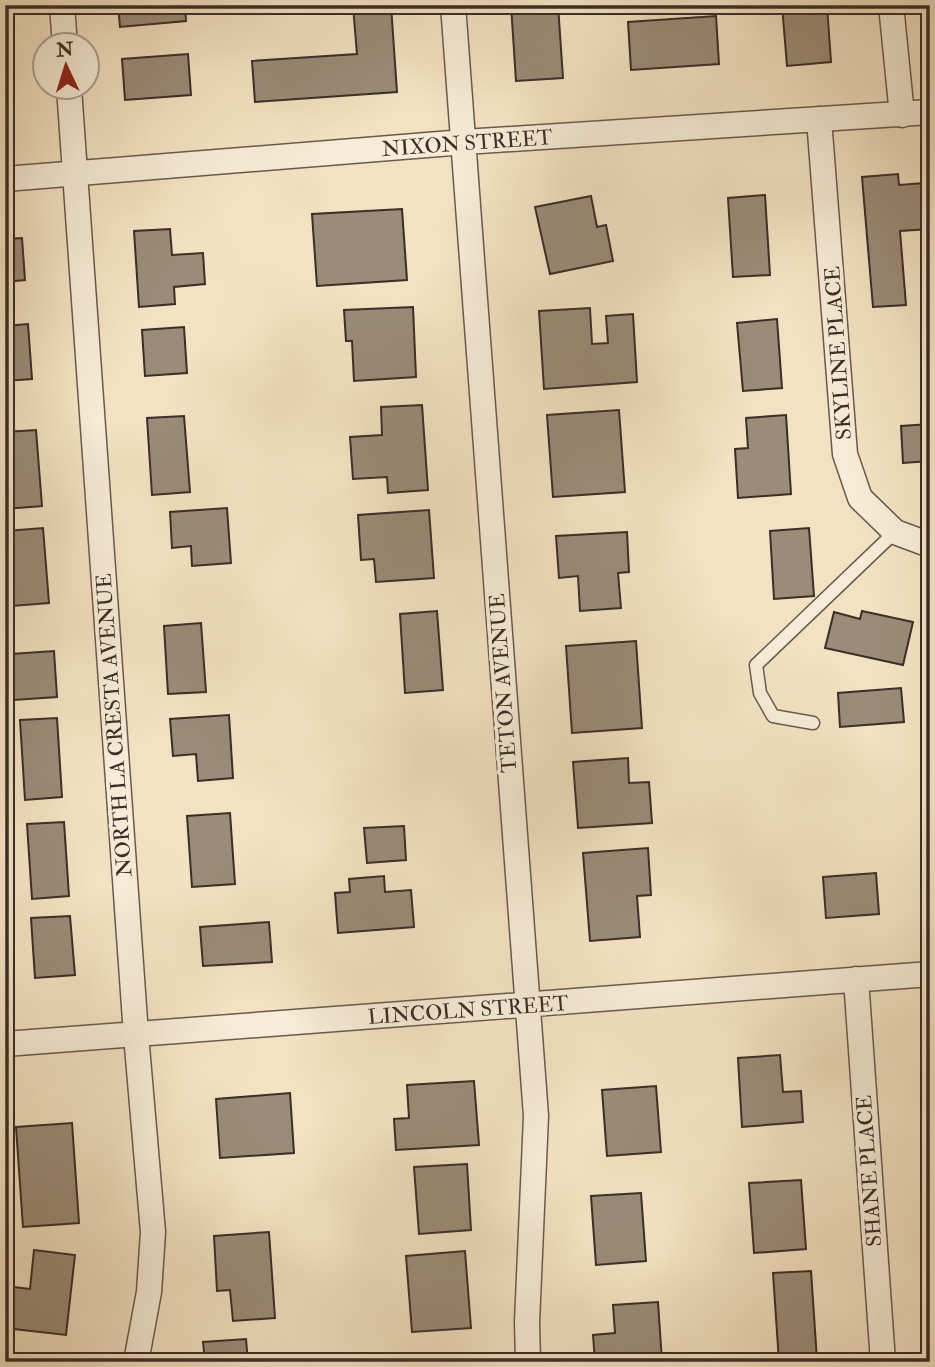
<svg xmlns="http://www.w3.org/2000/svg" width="935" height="1367" font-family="'IM FELL Double Pica',serif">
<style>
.building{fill:#9b8b78;stroke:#3c2d28;stroke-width:2}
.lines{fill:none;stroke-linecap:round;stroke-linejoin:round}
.lane-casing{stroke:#6a5a4e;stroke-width:15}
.street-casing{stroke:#6a5a4e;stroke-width:27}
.lane{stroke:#f7ecd7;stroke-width:12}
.street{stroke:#f7ecd7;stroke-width:24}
.labels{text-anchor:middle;stroke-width:7;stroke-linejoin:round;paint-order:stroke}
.street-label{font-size:21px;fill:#3c2d28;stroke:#f7ecd7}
</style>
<rect width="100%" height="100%" fill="#f3e2c2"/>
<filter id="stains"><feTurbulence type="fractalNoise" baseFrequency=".00286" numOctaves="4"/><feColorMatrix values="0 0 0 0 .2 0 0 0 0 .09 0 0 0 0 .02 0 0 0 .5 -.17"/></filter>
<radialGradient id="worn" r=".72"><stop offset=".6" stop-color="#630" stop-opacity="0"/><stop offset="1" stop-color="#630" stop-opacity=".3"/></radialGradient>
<path class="building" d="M 118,5 L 185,5 L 186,21 L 120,27 Z
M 391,5 L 397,92 L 255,102 L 252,61 L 357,54 L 353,6 Z
M 511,5 L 558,5 L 563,78 L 516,81 Z
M 782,5 L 827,5 L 831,62 L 787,66 Z
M 7,8 L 9,40 L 5,41 L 5,9 Z
M 716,16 L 719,64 L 631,70 L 628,22 Z
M 188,54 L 191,95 L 125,100 L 122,59 Z
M 5,71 L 10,71 L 12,100 L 5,101 Z
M 923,172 L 930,172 L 930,229 L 900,231 L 906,305 L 873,307 L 862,177 L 898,174 L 899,185 L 924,183 Z
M 765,195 L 770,275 L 733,277 L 728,198 Z
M 591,196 L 597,227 L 606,225 L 613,261 L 550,274 L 535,207 Z
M 402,209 L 407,280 L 317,286 L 312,214 Z
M 170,229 L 172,255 L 203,253 L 205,284 L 174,287 L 175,304 L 139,307 L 134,231 Z
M 22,238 L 25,280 L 5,282 L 5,239 Z
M 413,307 L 416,377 L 354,381 L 352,341 L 346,341 L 344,310 Z
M 590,308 L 592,344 L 608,343 L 606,316 L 633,314 L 637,382 L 544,389 L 539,311 Z
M 777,319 L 782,388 L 743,391 L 737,323 Z
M 28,324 L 32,379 L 5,381 L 5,326 Z
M 184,327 L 187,373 L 145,376 L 142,330 Z
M 422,405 L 428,490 L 388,493 L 387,477 L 353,479 L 350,437 L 382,435 L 381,407 Z
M 619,410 L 625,492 L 553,497 L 547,415 Z
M 786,415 L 791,494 L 738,498 L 735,449 L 748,448 L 746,418 Z
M 184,416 L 190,492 L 152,495 L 147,418 Z
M 930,424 L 930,461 L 903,463 L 901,426 Z
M 36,430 L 42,506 L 5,509 L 5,432 Z
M 227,508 L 231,563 L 192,566 L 191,546 L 172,548 L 170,512 Z
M 429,510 L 434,578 L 376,582 L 374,559 L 361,560 L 358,515 Z
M 43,528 L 49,603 L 12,606 L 6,531 Z
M 809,528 L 814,596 L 774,599 L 770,531 Z
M 627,532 L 629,572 L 618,573 L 621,608 L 580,611 L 578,576 L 559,578 L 556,536 Z
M 437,611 L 443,690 L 405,693 L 400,614 Z
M 862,611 L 913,622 L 903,665 L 825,648 L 834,612 L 860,619 Z
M 201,623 L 206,692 L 168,694 L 164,626 Z
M 636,641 L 642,728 L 572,733 L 566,646 Z
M 54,651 L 57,697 L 14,700 L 11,654 Z
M 901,688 L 904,722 L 840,727 L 838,693 Z
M 229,715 L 233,778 L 198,781 L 196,754 L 173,756 L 170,719 Z
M 57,718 L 62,797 L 25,800 L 20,720 Z
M 628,758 L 629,783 L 649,782 L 652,823 L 578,828 L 573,762 Z
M 230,813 L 235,884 L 192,887 L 187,816 Z
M 64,822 L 69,896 L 32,899 L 27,824 Z
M 404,826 L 406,860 L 367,863 L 364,828 Z
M 648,848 L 651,895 L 637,896 L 640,937 L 590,941 L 583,853 Z
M 876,873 L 879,914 L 826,918 L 823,877 Z
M 384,876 L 385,892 L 411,890 L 414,927 L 338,933 L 335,893 L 350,892 L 349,879 Z
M 925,878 L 930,878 L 930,906 L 927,906 Z
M 70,916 L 75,975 L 35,978 L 31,918 Z
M 269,922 L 272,962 L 203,966 L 200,927 Z
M 780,1055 L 783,1092 L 801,1091 L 803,1122 L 742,1127 L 738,1058 Z
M 474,1081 L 479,1145 L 396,1150 L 394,1119 L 409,1118 L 407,1085 Z
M 656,1086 L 661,1152 L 607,1156 L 602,1090 Z
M 290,1093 L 294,1153 L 220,1158 L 216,1099 Z
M 72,1123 L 79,1223 L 23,1227 L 16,1127 Z
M 467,1164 L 471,1230 L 419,1234 L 414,1167 Z
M 801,1180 L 806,1249 L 754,1253 L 749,1183 Z
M 641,1193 L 646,1261 L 596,1265 L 591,1196 Z
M 269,1232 L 275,1318 L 233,1321 L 230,1290 L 217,1291 L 214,1236 Z
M 34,1250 L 75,1255 L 66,1335 L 5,1328 L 5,1286 L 30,1289 Z
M 465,1251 L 471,1328 L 412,1332 L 406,1256 Z
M 811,1271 L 817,1360 L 779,1362 L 773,1273 Z
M 658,1302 L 662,1361 L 595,1362 L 593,1335 L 615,1333 L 613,1305 Z
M 246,1339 L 248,1362 L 205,1362 L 203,1342 Z
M 55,1354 L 55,1362 L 5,1362 L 5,1357 Z"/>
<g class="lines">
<g class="lane-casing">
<path id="lane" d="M 813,723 L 773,716 L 760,693 L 756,665 L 895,532"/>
</g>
<g class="street-casing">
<path id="street" d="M 62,5 L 65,46
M 453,5 L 536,1116 L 527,1322 L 528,1362
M 891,5 L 902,115
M 69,88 L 136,1035 L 153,1232 L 149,1292 L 136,1362
M 819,119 L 845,454 L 860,498 L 895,532 L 930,545
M 5,179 L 464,142 L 930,112
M 856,979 L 883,1362
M 5,1044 L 930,974"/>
</g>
<use href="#lane" class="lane"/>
<use href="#street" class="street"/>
</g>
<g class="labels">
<g class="street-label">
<text transform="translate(467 143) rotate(-4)" y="7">NIXON STREET</text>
<text transform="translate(838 353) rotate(-94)" y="7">SKYLINE PLACE</text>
<text transform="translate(503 683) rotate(-94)" y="7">TETON AVENUE</text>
<text transform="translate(114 725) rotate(-94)" y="7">NORTH LA CRESTA AVENUE</text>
<text transform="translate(468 1010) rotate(-4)" y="7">LINCOLN STREET</text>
<text transform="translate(869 1171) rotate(-94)" y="7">SHANE PLACE</text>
</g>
</g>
<rect width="935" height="1367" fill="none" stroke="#f3e2c2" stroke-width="28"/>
<rect x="7" y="7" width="921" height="1353" fill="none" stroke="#3c2d28" stroke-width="3.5"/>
<rect x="14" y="14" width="907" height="1339" fill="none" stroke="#3c2d28" stroke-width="2"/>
<g transform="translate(66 66) rotate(356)"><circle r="33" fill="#f7ecd7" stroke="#aca091" stroke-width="2"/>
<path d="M0-5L12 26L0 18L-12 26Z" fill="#8f2418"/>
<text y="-10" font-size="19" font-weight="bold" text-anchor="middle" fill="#3c2d28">N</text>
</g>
<rect width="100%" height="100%" filter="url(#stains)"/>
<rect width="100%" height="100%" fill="url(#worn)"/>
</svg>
